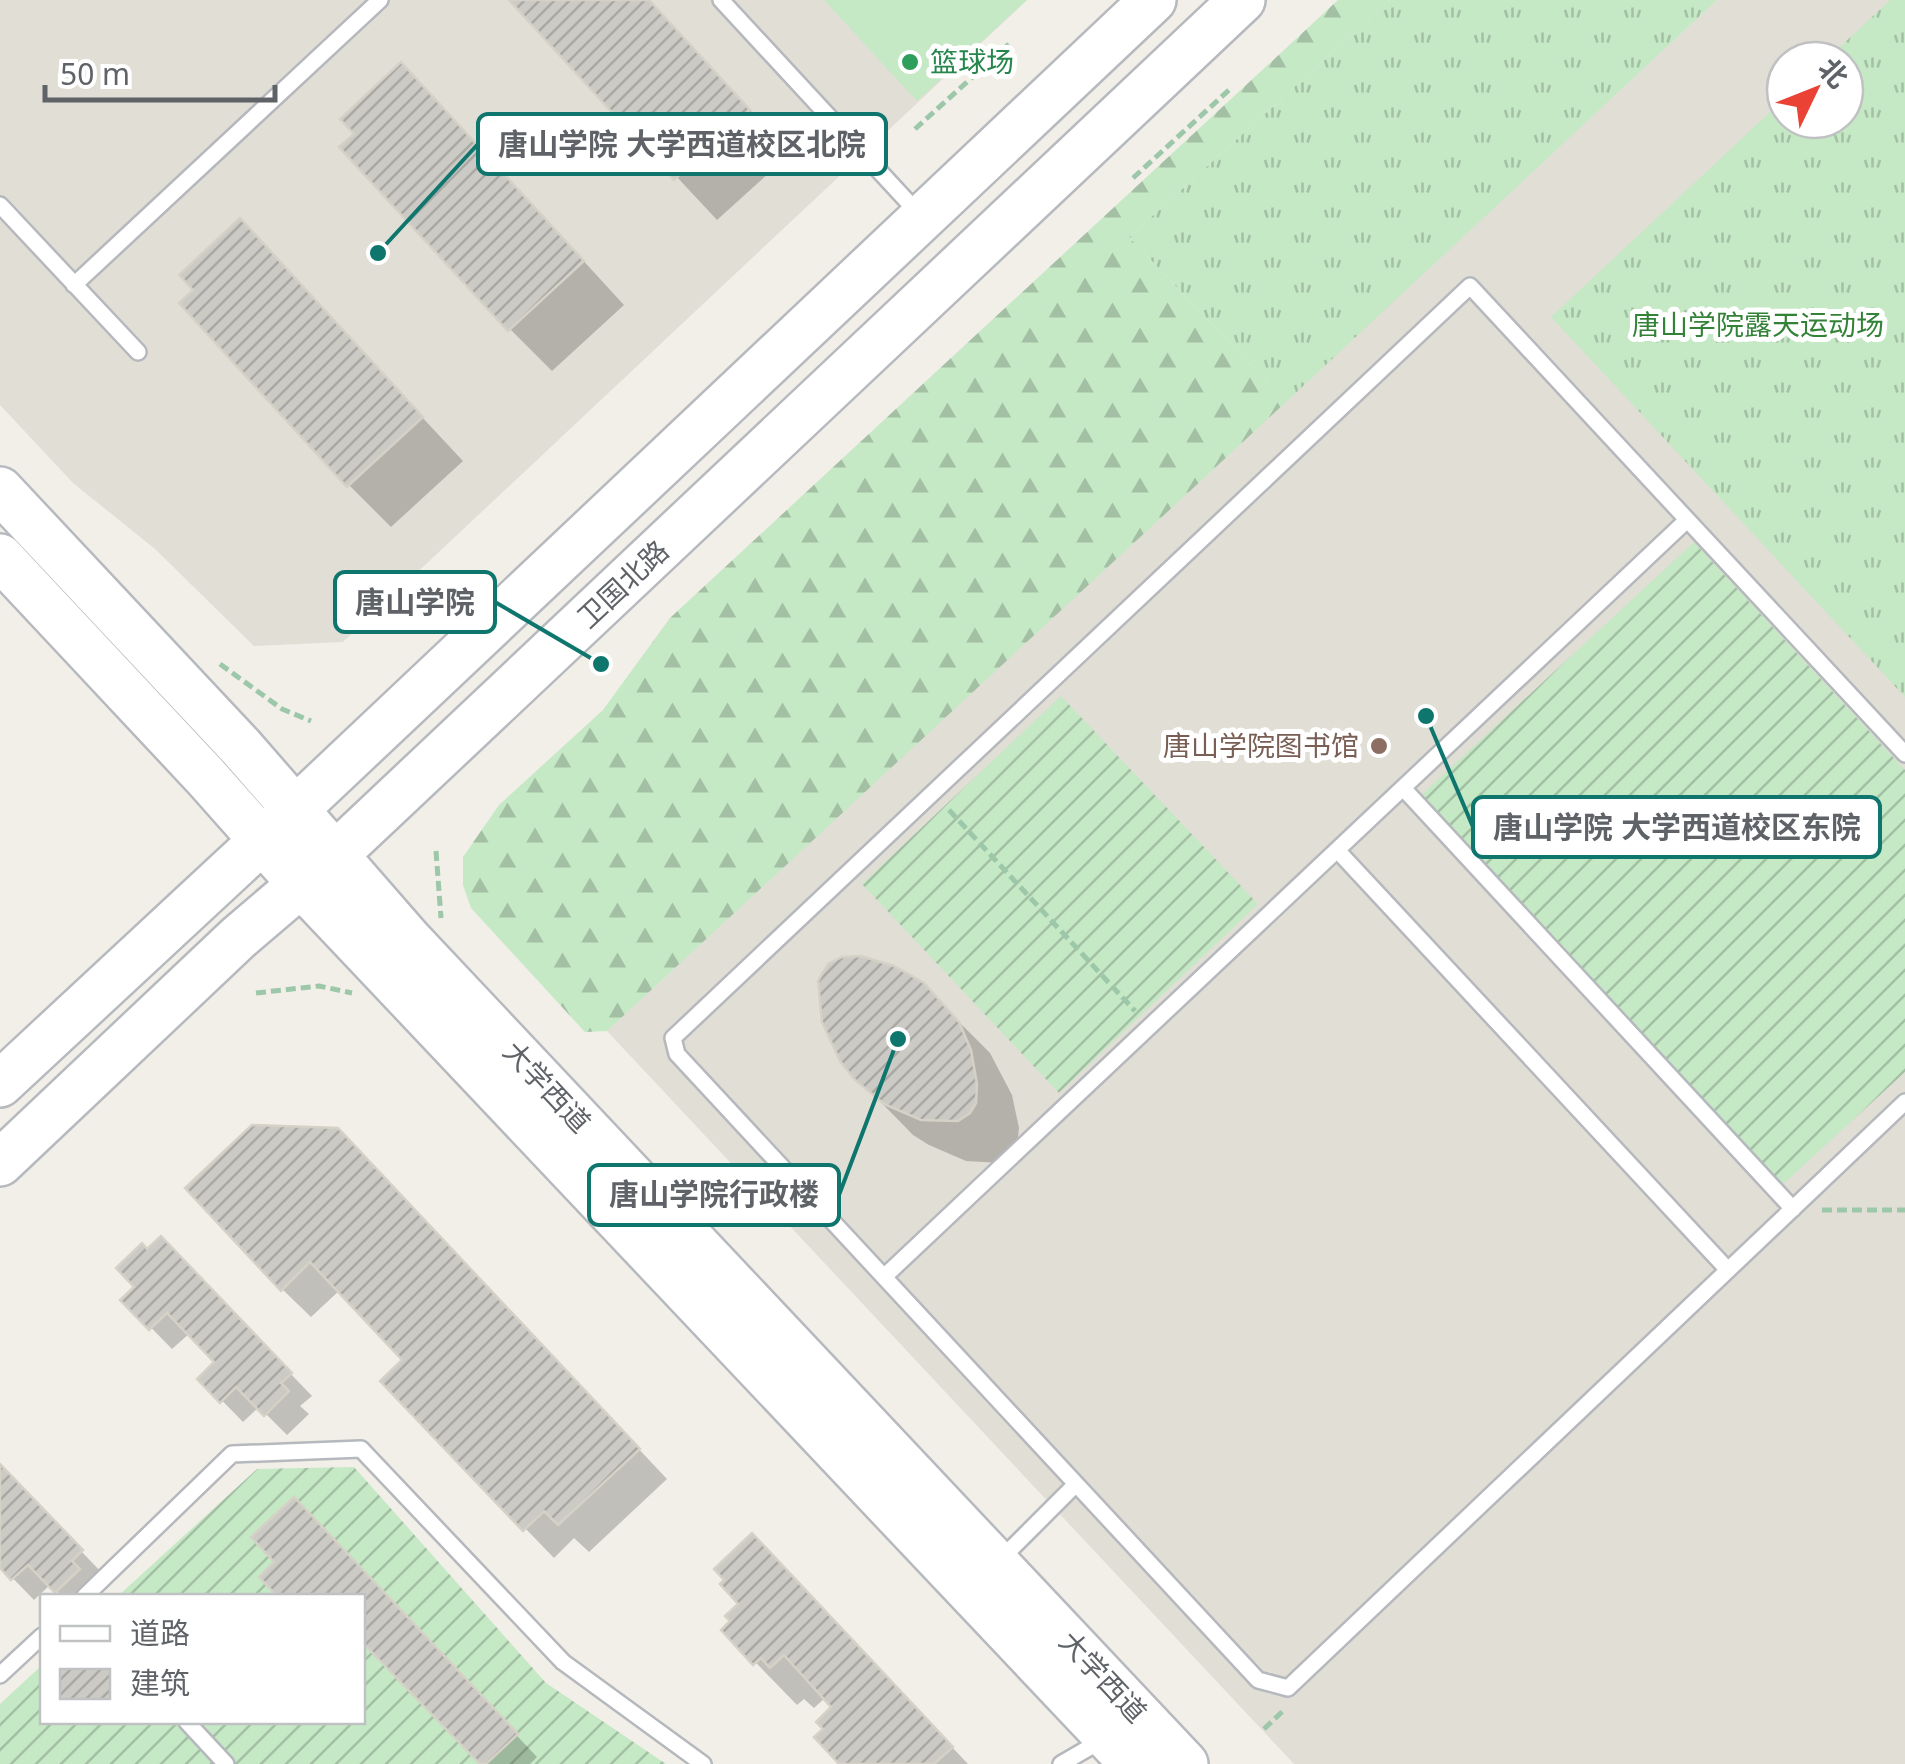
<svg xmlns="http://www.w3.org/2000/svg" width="1905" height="1764" font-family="'Noto Sans','Noto Sans SC',sans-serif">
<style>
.education{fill:#e1ded6;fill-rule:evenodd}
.grass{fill:url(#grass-tufts)}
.forest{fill:url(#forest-firs)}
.garden{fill:url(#garden-furrows)}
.pitch{fill:#c5e8c5}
.shadow{fill:#0003}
.building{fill:url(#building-hatch);stroke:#d6d1c6;stroke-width:2.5}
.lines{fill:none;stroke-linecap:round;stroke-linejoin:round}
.lane-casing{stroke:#b5b8bc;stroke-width:20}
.secondary-casing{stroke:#b6babf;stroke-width:50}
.path{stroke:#9cc7a9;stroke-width:5;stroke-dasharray:10 5;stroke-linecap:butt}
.lane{stroke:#fff;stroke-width:15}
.secondary{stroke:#fff;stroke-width:45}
.leisure-dot{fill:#2e9e5b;stroke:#fff;stroke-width:4}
.education-dot{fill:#8d6e63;stroke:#fff;stroke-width:4}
.labels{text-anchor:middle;stroke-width:10;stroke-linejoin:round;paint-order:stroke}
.leisure-label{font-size:28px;fill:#27864d;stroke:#fff;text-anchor:start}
.park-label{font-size:28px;fill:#348238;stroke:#fff}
.street-label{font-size:28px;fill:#5f6368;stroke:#fff}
.education-label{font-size:28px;fill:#785e54;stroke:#fff;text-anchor:end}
.leader{fill:none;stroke:#0f766e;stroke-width:4}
.callout-dot{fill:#0f766e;stroke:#fff;stroke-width:4}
.callout{fill:#fff;stroke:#0f766e;stroke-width:4}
.callout-label{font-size:30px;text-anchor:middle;font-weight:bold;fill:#5f6368}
</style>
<defs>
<pattern id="grass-tufts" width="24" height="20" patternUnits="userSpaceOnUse" patternTransform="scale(2.5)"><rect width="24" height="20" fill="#c5e8c5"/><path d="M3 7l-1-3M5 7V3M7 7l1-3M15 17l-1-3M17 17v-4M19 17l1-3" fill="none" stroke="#a3c0a4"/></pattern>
<pattern id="forest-firs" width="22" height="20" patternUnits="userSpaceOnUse" patternTransform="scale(2.5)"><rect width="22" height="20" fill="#c5e8c5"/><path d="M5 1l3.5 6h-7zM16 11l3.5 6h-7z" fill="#a3c0a4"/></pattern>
<pattern id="garden-furrows" width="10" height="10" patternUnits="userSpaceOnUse" patternTransform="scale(2.5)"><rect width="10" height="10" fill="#c5e8c5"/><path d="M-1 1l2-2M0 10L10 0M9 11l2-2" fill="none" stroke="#a3c0a4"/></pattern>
<pattern id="building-hatch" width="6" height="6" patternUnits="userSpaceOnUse" patternTransform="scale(2.5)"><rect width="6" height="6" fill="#cccac5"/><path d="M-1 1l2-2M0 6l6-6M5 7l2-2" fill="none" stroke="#a9a8a4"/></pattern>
</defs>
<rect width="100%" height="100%" fill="#f1efe8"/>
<path class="education" d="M 0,0 L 1027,0 L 343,642 L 254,646 L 155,549 L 73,483 L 0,405 Z
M 1717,0 L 1905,0 L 1905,1764 L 1294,1764 L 607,1031 ZM 1785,60 L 1845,60 L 1845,120 L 1785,120 Z"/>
<path class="grass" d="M 1390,0 L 1717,0 L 1286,402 L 1129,237 Z
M 1890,0 L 1905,0 L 1905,697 L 1551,317 L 1785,98 L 1785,120 L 1845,120 L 1845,60 L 1826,60 Z"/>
<path class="forest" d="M 1338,0 L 1390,0 L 1129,237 L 1286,402 L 607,1031 L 585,1032 L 471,908 L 463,885 L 463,857 L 499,805 L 603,710 L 670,618 Z"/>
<path class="garden" d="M 1694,542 L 1905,770 L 1905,1072 L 1780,1187 L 1419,797 Z
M 1061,696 L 1258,904 L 1059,1093 L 862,884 Z
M 354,1467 L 546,1683 L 666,1764 L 0,1764 L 0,1704 L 42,1665 L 42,1722 L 362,1722 L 362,1596 L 118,1596 L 257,1469 Z"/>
<path class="pitch" d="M 824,0 L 1027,0 L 917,101 Z"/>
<path class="shadow" d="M 512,0 L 649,0 L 790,154 L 717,220 Z
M 443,108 L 624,305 L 552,371 L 510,329 Z
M 240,222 L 463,461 L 391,527 L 349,485 L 197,290 Z
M 922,985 L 990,1053 L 1012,1095 L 1019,1128 L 1017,1146 L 1001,1163 L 966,1161 L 929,1145 L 913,1135 L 870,1091 Z
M 366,1160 L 667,1479 L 589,1552 L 574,1538 L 554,1558 L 383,1381 L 406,1360 L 340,1290 L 311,1317 L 282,1289 Z
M 148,1252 L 182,1261 L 312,1396 L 300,1406 L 309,1414 L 287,1435 L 259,1407 L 243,1422 L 201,1379 L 218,1362 L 190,1333 L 172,1349 L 124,1300 L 137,1287 Z
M 0,1466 L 102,1573 L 95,1596 L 62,1596 L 50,1585 L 34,1600 L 0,1565 Z
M 316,1522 L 537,1757 L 530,1764 L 483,1764 L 362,1596 L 280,1596 L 262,1577 Z
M 794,1579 L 968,1764 L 842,1764 L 827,1729 L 835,1707 L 826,1697 L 814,1708 L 804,1699 L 797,1705 L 724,1630 Z"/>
<path class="building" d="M 509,0 L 649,0 L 750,110 L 674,180 Z
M 401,62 L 584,261 L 508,331 L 339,147 L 354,134 L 340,119 Z
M 240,218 L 423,417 L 347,487 L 179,303 L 193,290 L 179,275 Z
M 861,956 L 894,966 L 924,983 L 959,1022 L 971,1050 L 977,1084 L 976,1103 L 970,1113 L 958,1121 L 921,1120 L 884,1104 L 854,1079 L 840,1061 L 822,1022 L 818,981 L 828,964 L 842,957 Z
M 252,1125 L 338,1128 L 640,1449 L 558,1525 L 544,1511 L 523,1531 L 380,1381 L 402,1360 L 310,1262 L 281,1291 L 185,1188 Z
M 161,1236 L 292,1373 L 281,1383 L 289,1391 L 264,1416 L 236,1387 L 220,1403 L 197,1379 L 214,1362 L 167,1313 L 149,1330 L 120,1300 L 134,1287 L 116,1268 L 142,1243 L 147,1249 Z
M 0,1464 L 83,1550 L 72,1561 L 80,1569 L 55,1593 L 28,1565 L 11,1580 L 0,1568 Z
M 294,1497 L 518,1734 L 486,1764 L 480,1764 L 362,1642 L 362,1596 L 277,1596 L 259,1577 L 274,1562 L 251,1537 Z
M 752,1533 L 953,1747 L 934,1764 L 839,1764 L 814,1737 L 823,1729 L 816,1722 L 831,1707 L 784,1655 L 770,1668 L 761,1658 L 753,1665 L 721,1630 L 730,1621 L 725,1616 L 738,1604 L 720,1584 L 724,1580 L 714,1569 Z"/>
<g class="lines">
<g class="lane-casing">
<path id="lane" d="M 721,0 L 919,214
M 0,205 L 138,352
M 74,285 L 380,0
M 1905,754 L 1470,286 L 673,1038 L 677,1054 L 1258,1680 L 1288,1688 L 1905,1102
M 1403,788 L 1793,1209
M 1337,850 L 1728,1270
M 885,1276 L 1687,520
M 998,1562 L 1076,1484
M 85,1596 L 232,1454 L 361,1449 L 563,1662 L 703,1764
M 0,1675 L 42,1636
M 187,1722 L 226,1764
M 1061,1764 L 1104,1739"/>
</g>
<g class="secondary-casing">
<path id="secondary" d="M 0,490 L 240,746 L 410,941 L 1185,1764
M 0,557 L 206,777 L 301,884 L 1133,1764
M 0,1084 L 295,810 L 1153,0
M 0,1163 L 239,937 L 334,856 L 1242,0"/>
</g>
<path class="path" d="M 915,129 L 1009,44
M 1133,178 L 1229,90
M 220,664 L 282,709 L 311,721
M 949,810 L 1135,1011
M 436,851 L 441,918
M 256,993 L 319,986 L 352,993
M 1822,1210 L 1905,1210
M 1264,1729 L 1284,1710"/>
<use href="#lane" class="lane"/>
<use href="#secondary" class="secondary"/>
</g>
<circle class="leisure-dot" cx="910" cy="62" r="10"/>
<circle class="education-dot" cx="1379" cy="746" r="10"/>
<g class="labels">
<g class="leisure-label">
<text x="930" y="72">篮球场</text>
</g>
<g class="park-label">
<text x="1758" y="335">唐山学院露天运动场</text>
</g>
<g class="street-label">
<text transform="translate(623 584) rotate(-43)" y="10">卫国北路</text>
<text transform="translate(547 1087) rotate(47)" y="10">大学西道</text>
<text transform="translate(1103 1677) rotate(47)" y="10">大学西道</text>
</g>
<g class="education-label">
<text x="1359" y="756">唐山学院图书馆</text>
</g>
</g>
<path class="leader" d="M378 253L478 144M601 664L495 602M1426 716L1473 827M898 1039L839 1195"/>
<g class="callout-dot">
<circle cx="378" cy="253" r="10"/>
<circle cx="601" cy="664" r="10"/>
<circle cx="1426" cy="716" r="10"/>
<circle cx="898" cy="1039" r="10"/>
</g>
<g class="callout">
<rect x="478" y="114" width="408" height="60" rx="10"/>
<rect x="335" y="572" width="160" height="60" rx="10"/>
<rect x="1473" y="797" width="407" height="60" rx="10"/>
<rect x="589" y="1165" width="250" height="60" rx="10"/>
</g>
<g class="callout-label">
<text x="682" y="155">唐山学院 大学西道校区北院</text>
<text x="415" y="613">唐山学院</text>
<text x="1677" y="838">唐山学院 大学西道校区东院</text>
<text x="714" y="1205">唐山学院行政楼</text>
</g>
<rect x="40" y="1594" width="325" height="130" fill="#ffffff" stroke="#bfc1c3" stroke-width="2.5"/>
<rect x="60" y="1626" width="50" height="15" fill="#ffffff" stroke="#bfc1c3" stroke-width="2.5"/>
<text x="130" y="1644" font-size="30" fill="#5f6368">道路</text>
<rect x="60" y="1669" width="50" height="30" fill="url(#building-hatch)" stroke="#bfc1c3" stroke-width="2.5"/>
<text x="130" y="1694" font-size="30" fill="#5f6368">建筑</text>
<g transform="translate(1815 90) rotate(47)"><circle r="48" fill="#ffffff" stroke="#bfc1c3" stroke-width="2.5"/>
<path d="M0-8L18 38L0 25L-18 38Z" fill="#ea4335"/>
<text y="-15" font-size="28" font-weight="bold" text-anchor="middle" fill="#5f6368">北</text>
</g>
<path d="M45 85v15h230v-15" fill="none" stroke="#5f6368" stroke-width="5"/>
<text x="60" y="85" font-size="30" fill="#5f6368" stroke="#ffffff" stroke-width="8" paint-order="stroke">50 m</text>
</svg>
